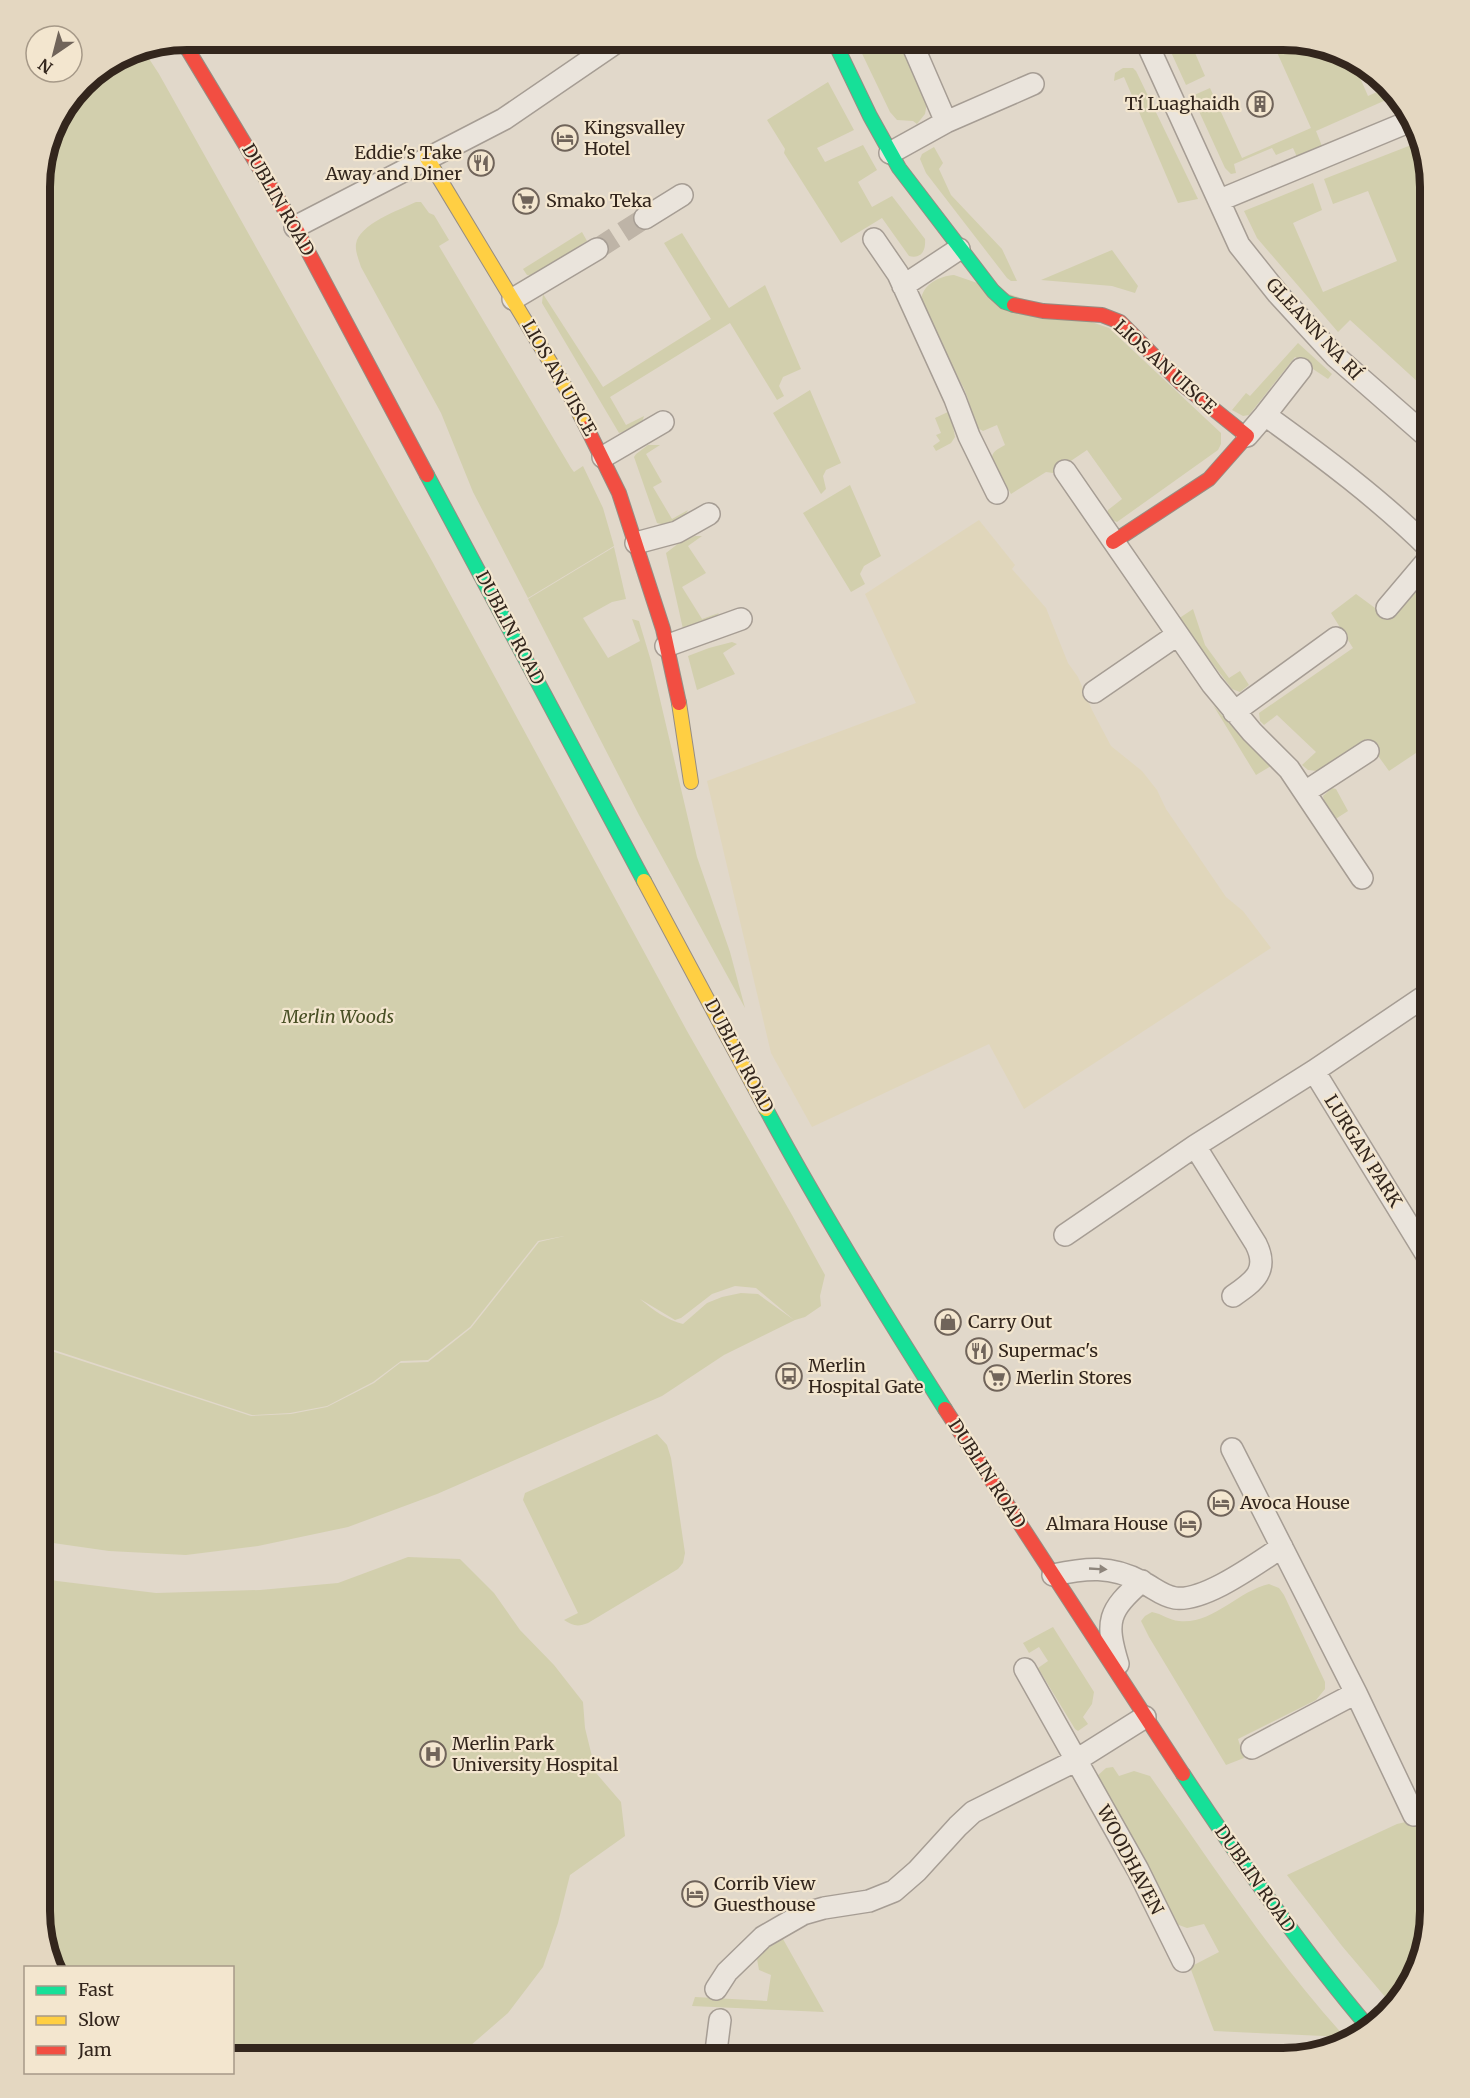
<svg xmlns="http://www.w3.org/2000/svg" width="1470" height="2098" font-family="Merriweather,serif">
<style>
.farmland{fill:#e0d6bb}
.green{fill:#d2cfad;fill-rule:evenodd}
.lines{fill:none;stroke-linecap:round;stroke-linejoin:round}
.street-tunnel{stroke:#beb4a7;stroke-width:21;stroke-dasharray:21 10;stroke-linecap:butt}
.street-casing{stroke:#a69d94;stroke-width:24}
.fast-casing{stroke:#968d83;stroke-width:16}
.slow-casing{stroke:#968d83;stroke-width:16}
.jam-casing{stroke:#968d83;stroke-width:16}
.street{stroke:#eae4dc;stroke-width:21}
.fast{stroke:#16e098;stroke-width:14}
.slow{stroke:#ffcf43;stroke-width:14}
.jam{stroke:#f24e42;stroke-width:14}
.oneway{fill:#8e857c}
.labels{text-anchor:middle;stroke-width:4.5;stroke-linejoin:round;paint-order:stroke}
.poi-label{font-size:18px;fill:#33261d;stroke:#f3e6cf;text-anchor:start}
.street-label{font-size:18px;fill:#33261d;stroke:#f3e6cf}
.park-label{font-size:18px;font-style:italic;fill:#484f24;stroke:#f3e6cf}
.rim{fill:none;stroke:#33261d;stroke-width:8}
</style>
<rect width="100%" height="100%" fill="#e1d8ca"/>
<path class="farmland" d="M 979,520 L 1015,565 L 1012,569 L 1046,608 L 1068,663 L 1078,677 L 1092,710 L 1111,746 L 1142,771 L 1157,790 L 1166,809 L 1226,897 L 1243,911 L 1271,948 L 1024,1109 L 989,1044 L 812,1127 L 771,1053 L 707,781 L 916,703 L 865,594 Z"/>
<path class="green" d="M 855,39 L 899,39 L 927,103 L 925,114 L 917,124 L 913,121 L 897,120 L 890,112 Z
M 1165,39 L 1189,39 L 1205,76 L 1186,85 Z
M 1271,39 L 1293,39 L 1351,57 L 1368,96 L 1386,88 L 1395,96 L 1316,131 L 1322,146 L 1297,157 L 1293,148 L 1276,155 L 1272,148 L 1234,164 L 1236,173 L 1231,174 L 1225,168 L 1192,96 L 1210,88 L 1242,158 L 1311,128 Z
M 142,48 L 159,74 L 432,561 L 687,1031 L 792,1215 L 825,1275 L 820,1296 L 821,1306 L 805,1317 L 795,1320 L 724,1355 L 662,1396 L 437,1494 L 348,1527 L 258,1546 L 186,1555 L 109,1551 L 39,1541 L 39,1347 L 251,1416 L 291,1414 L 327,1407 L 374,1383 L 400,1363 L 428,1362 L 471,1328 L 539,1242 L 564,1236 L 538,1241 L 470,1327 L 428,1360 L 401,1361 L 373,1382 L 327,1406 L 290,1413 L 252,1415 L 39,1345 L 39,177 L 54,122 L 89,76 L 130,50 ZM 735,1286 L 756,1288 L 794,1320 L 758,1294 L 741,1293 L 722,1297 L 707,1303 L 683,1324 C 667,1320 653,1310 640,1299 L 675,1320 L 681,1318 L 712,1294 Z
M 1123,68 L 1133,68 L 1136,71 L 1198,199 L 1178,203 L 1124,77 L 1114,81 L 1115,73 Z
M 828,82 L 854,130 L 817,148 L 825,162 L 863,145 L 877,170 L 858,182 L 872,207 L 892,196 L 925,239 C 926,251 921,259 909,256 L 882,218 L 841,243 L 784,153 L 785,149 L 767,120 Z
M 1419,142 L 1431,187 L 1431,394 L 1350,320 L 1338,332 L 1257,238 L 1244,211 L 1313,183 L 1322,210 L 1293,223 L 1323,292 L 1397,261 L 1368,191 L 1333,204 L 1324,179 Z
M 934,147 L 943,163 L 939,169 L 951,195 L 1002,249 L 1017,281 L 1011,281 L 1007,278 L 926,173 L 920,159 L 922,154 Z
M 416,202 L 421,202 L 429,213 L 434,215 L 449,240 L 439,246 L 571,468 L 574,472 L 583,466 L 603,508 L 614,546 L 528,598 L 473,492 L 441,413 L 361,267 C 359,260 355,252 356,244 C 359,224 399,210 416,202 Z
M 582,232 L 587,241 L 533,276 L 527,275 L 523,269 Z
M 682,233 L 729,308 L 765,285 L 801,369 L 783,377 L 779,386 L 784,396 L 777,400 L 730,323 L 610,397 L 626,425 L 644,416 C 641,429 630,430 619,433 L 542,303 L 543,294 L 603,387 L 711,319 L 664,243 Z
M 1112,250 L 1138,286 L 1135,293 L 1112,286 L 1041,280 Z
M 954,275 L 1109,328 L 1221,433 L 1221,444 L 1218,450 L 1117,522 L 1112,520 L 1107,514 L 1108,510 L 1122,499 L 1087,450 L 1053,473 L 1046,472 L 1011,494 L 992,461 C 991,451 997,450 1005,445 L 997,425 L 983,431 L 976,427 C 971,413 969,396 961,383 C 950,359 928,332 922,307 C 917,287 938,276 954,275 Z
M 1298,343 L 1332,374 L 1328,379 L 1295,357 L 1249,415 L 1243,416 L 1232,410 L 1246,393 L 1250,396 Z
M 810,390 L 841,463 L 826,470 L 823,476 L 826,489 L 821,494 L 773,413 Z
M 950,411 L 955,437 L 951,443 L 936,451 L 933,446 L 940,441 L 936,435 L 941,433 L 935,418 Z
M 648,445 L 660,445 L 646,454 L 662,482 L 653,487 L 672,519 L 688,510 C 683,521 669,527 657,523 L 634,457 L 636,454 Z
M 850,485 L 881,556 L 864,566 L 860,574 L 865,584 L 851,592 L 803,513 Z
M 695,536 L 702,536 L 688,546 L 706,573 L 682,587 L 702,619 L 719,613 L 712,621 L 683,629 L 666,553 L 679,543 Z
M 614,547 L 626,599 L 612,602 L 583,618 L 608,658 L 640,641 L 632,619 L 639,621 L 651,661 L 697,857 L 730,952 L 745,1008 L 639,815 L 528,599 Z
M 1428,576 L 1431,576 L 1431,700 L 1420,708 L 1431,724 L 1431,743 L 1389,771 L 1366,739 L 1317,771 L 1308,770 L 1302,765 L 1316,752 L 1277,715 L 1264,725 L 1260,721 L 1259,713 L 1353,648 L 1331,613 L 1356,594 L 1390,619 L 1423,579 Z
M 1193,609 L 1205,645 L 1229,678 L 1240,671 L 1249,685 L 1240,692 L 1232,689 L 1178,619 Z
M 732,642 L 737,644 L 723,653 L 735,674 L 697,690 L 688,656 L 709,648 Z
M 1213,705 L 1244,740 L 1271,766 L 1256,775 Z
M 1332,788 L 1336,789 L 1348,811 L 1334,820 L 1325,805 L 1323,796 Z
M 657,1434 L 667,1445 L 671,1458 L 685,1553 L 683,1563 L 678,1569 L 588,1623 C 578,1627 573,1626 564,1620 L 578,1613 L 523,1500 L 525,1493 Z
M 408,1557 L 460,1559 L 494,1593 L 520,1630 L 554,1665 L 583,1702 L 585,1728 L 596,1773 L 621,1802 L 625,1836 L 570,1875 L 558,1923 L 543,1967 L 508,2013 L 455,2059 L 233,2059 L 232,1968 L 54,1967 L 39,1911 L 39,1577 L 57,1581 L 156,1593 L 260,1590 L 338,1583 Z
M 1269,1584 L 1279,1588 L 1284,1595 L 1325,1682 L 1325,1689 L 1316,1700 L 1238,1739 L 1244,1758 L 1226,1765 L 1149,1637 L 1141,1621 L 1145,1616 L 1152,1612 C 1162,1614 1169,1620 1179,1621 C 1212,1625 1238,1591 1269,1584 Z
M 1053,1627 L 1094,1692 L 1092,1704 L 1083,1717 L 1088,1724 L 1078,1731 L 1075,1729 L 1038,1668 L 1048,1661 L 1039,1647 L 1029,1653 L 1023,1643 Z
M 1113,1767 L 1119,1776 L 1134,1771 L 1150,1776 C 1213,1865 1272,1957 1345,2037 L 1214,2031 L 1190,1967 L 1219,1952 L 1204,1924 L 1187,1928 L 1176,1924 L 1096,1777 L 1106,1768 Z
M 1431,1816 L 1431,1912 L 1411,1985 L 1392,2005 L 1342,1946 L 1287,1875 L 1397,1824 Z
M 783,1939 L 824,2012 L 692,2006 L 695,1997 L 767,2001 L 771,1975 L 759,1970 L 757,1959 L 765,1950 Z"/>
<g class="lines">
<path class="street-tunnel" d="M 597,249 L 645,218"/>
<g class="street-casing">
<path id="street" d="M 910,39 L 946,122
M 1145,39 L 1239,245 L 1278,294 L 1335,356 L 1431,440
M 890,153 L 946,122 L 1033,84
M 1220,200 L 1413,120
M 645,218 L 682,195
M 295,227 L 504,119 L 621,39
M 874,239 L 898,274 L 955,399 L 969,436 L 997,493
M 903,286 L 959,249
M 513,299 L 597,249
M 1265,415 L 1301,369
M 1247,436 L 1265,415 C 1322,456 1381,500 1431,550
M 603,457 L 663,422
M 1065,471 L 1212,684 L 1252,732 L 1289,769 L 1362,878
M 636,543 L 677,532 L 709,514
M 1387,608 L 1431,556
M 666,646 L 741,619
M 1094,692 L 1177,635
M 1234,712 L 1336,638
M 1305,792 L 1368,751
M 1314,1071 L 1431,1262
M 1195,1146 L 1256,1244 C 1269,1270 1255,1281 1233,1296
M 1065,1235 L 1195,1146 L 1314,1071 L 1431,992
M 1232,1449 L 1356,1693 L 1414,1815
M 1053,1575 C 1086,1568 1111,1565 1142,1582 C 1153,1587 1162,1596 1175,1598 C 1205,1602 1257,1563 1282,1547
M 1118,1664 C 1105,1621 1108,1611 1142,1581
M 1025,1669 L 1138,1870 L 1183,1961
M 1252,1748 L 1356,1693
M 716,1989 L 727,1972 L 763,1937 L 803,1914 L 824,1908 L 869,1901 L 894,1891 L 917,1871 L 958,1826 L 973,1812 L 1075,1761 L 1145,1717
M 715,2059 L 720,2020"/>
</g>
<g class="fast-casing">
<path id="fast" d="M 833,39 L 870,116 L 899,168 L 993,291 L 1005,302 L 1014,305
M 427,475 L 644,881
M 766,1109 C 821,1211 882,1310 945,1409
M 1183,1774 C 1241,1862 1301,1948 1369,2028"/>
</g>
<g class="slow-casing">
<path id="slow" d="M 427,158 L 567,390 L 587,428
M 679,703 L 691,782
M 644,881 L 766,1109"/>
</g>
<g class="jam-casing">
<path id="jam" d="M 182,40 L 295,227 L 427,475
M 1014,305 L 1043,311 L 1102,315 L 1120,322 L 1181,383 L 1247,436 L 1209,479 L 1113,542
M 587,428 L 619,493 L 663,629 L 679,703
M 945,1409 L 1183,1774"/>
</g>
<use href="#street" class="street"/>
<use href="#fast" class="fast"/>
<use href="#slow" class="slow"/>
<use href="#jam" class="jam"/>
</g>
<defs><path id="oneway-solid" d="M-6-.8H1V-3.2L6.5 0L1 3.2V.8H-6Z" transform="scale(1.5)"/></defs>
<use class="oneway" href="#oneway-solid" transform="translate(1098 1569) rotate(3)"/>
<defs>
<g id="building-ring" transform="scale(1.35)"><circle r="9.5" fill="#f3e6cf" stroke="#70645a" stroke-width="1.5"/><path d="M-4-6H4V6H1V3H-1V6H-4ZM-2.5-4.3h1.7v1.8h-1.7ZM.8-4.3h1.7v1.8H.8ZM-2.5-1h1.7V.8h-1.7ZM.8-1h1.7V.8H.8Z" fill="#70645a"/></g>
<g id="hotel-ring" transform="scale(1.35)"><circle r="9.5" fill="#f3e6cf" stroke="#70645a" stroke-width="1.5"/><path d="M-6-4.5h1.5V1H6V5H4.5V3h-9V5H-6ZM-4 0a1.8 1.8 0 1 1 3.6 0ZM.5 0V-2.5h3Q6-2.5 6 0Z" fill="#70645a"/></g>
<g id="restaurant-ring" transform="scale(1.35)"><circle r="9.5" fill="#f3e6cf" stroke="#70645a" stroke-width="1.5"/><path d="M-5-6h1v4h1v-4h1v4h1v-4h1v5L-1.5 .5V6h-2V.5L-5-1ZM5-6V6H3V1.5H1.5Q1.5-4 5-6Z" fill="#70645a"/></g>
<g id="supermarket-ring" transform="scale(1.35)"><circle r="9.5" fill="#f3e6cf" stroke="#70645a" stroke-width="1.5"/><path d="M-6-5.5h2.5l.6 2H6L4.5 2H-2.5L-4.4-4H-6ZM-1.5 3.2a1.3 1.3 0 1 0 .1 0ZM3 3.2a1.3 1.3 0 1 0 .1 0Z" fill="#70645a"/></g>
<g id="shop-ring" transform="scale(1.35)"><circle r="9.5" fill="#f3e6cf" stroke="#70645a" stroke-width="1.5"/><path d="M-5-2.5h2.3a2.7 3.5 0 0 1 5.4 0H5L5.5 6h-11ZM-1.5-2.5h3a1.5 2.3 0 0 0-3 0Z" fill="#70645a"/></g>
<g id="bus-ring" transform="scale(1.35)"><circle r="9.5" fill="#f3e6cf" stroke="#70645a" stroke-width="1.5"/><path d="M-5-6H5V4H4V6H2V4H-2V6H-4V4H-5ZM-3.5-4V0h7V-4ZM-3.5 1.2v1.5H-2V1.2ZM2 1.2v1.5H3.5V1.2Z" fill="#70645a"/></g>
<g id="hospital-ring" transform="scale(1.35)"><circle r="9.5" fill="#f3e6cf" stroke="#70645a" stroke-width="1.5"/><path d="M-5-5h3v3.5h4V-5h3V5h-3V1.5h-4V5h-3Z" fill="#70645a"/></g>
</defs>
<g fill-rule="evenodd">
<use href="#building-ring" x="1260" y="104"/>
<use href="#hotel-ring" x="565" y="138"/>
<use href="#restaurant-ring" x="481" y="163"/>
<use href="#supermarket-ring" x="526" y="201"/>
<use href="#shop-ring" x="948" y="1322"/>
<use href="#restaurant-ring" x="979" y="1351"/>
<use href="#bus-ring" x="789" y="1376"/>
<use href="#supermarket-ring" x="997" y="1378"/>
<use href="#hotel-ring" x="1221" y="1503"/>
<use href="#hotel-ring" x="1188" y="1524"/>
<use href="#hospital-ring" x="433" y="1754"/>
<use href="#hotel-ring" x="695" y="1894"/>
</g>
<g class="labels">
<g class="poi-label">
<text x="1240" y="110" text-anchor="end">Tí Luaghaidh</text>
<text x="584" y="134">Kingsvalley<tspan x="584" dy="21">Hotel</tspan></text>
<text x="462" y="159" text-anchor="end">Eddie's Take<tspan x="462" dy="21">Away and Diner</tspan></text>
<text x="546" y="207">Smako Teka</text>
<text x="968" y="1328">Carry Out</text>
<text x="998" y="1357">Supermac's</text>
<text x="808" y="1372">Merlin<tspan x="808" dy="21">Hospital Gate</tspan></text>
<text x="1016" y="1384">Merlin Stores</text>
<text x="1240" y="1509">Avoca House</text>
<text x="1168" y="1530" text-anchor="end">Almara House</text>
<text x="452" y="1750">Merlin Park<tspan x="452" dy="21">University Hospital</tspan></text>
<text x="714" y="1890">Corrib View<tspan x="714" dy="21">Guesthouse</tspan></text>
</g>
<g class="street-label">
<text transform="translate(278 200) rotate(60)" y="6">DUBLIN ROAD</text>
<text transform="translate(1314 329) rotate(47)" y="6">GLEANN NA RÍ</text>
<text transform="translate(1165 367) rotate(42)" y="6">LIOS AN UISCE</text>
<text transform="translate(559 378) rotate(60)" y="6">LIOS AN UISCE</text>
<text transform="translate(510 628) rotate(62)" y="6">DUBLIN ROAD</text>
<text transform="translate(739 1056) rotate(62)" y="6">DUBLIN ROAD</text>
<text transform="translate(1363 1151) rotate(58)" y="6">LURGAN PARK</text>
<text transform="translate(987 1474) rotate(57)" y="6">DUBLIN ROAD</text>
<text transform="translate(1130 1860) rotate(62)" y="6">WOODHAVEN</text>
<text transform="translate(1255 1879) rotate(55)" y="6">DUBLIN ROAD</text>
</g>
<g class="park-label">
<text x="338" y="1023">Merlin Woods</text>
</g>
</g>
<path d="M0 0H1470V2098H0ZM187 50H1283A137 137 0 0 1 1420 187V1911A137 137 0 0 1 1283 2048H187A137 137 0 0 1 50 1911V187A137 137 0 0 1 187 50Z" fill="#e4d7c1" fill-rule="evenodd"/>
<path class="rim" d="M187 50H1283A137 137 0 0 1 1420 187V1911A137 137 0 0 1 1283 2048H187A137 137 0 0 1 50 1911V187A137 137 0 0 1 187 50Z"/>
<rect x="24" y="1966" width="210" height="108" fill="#f3e6cf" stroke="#a69988" stroke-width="1.5"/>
<rect x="36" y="1986" width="30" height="9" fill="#16e098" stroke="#a69988" stroke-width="1.5"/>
<text x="78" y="1996" font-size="18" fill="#33261d">Fast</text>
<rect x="36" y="2016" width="30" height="9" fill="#ffcf43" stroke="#a69988" stroke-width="1.5"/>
<text x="78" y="2026" font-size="18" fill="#33261d">Slow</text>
<rect x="36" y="2046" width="30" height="9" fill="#f24e42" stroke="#a69988" stroke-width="1.5"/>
<text x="78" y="2056" font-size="18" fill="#33261d">Jam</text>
<g transform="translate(54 54) rotate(215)"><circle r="28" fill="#f3e6cf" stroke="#a69988" stroke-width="1.5"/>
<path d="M0-4.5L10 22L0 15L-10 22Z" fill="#70645a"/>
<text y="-9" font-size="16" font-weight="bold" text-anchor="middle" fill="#33261d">N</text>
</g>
</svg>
